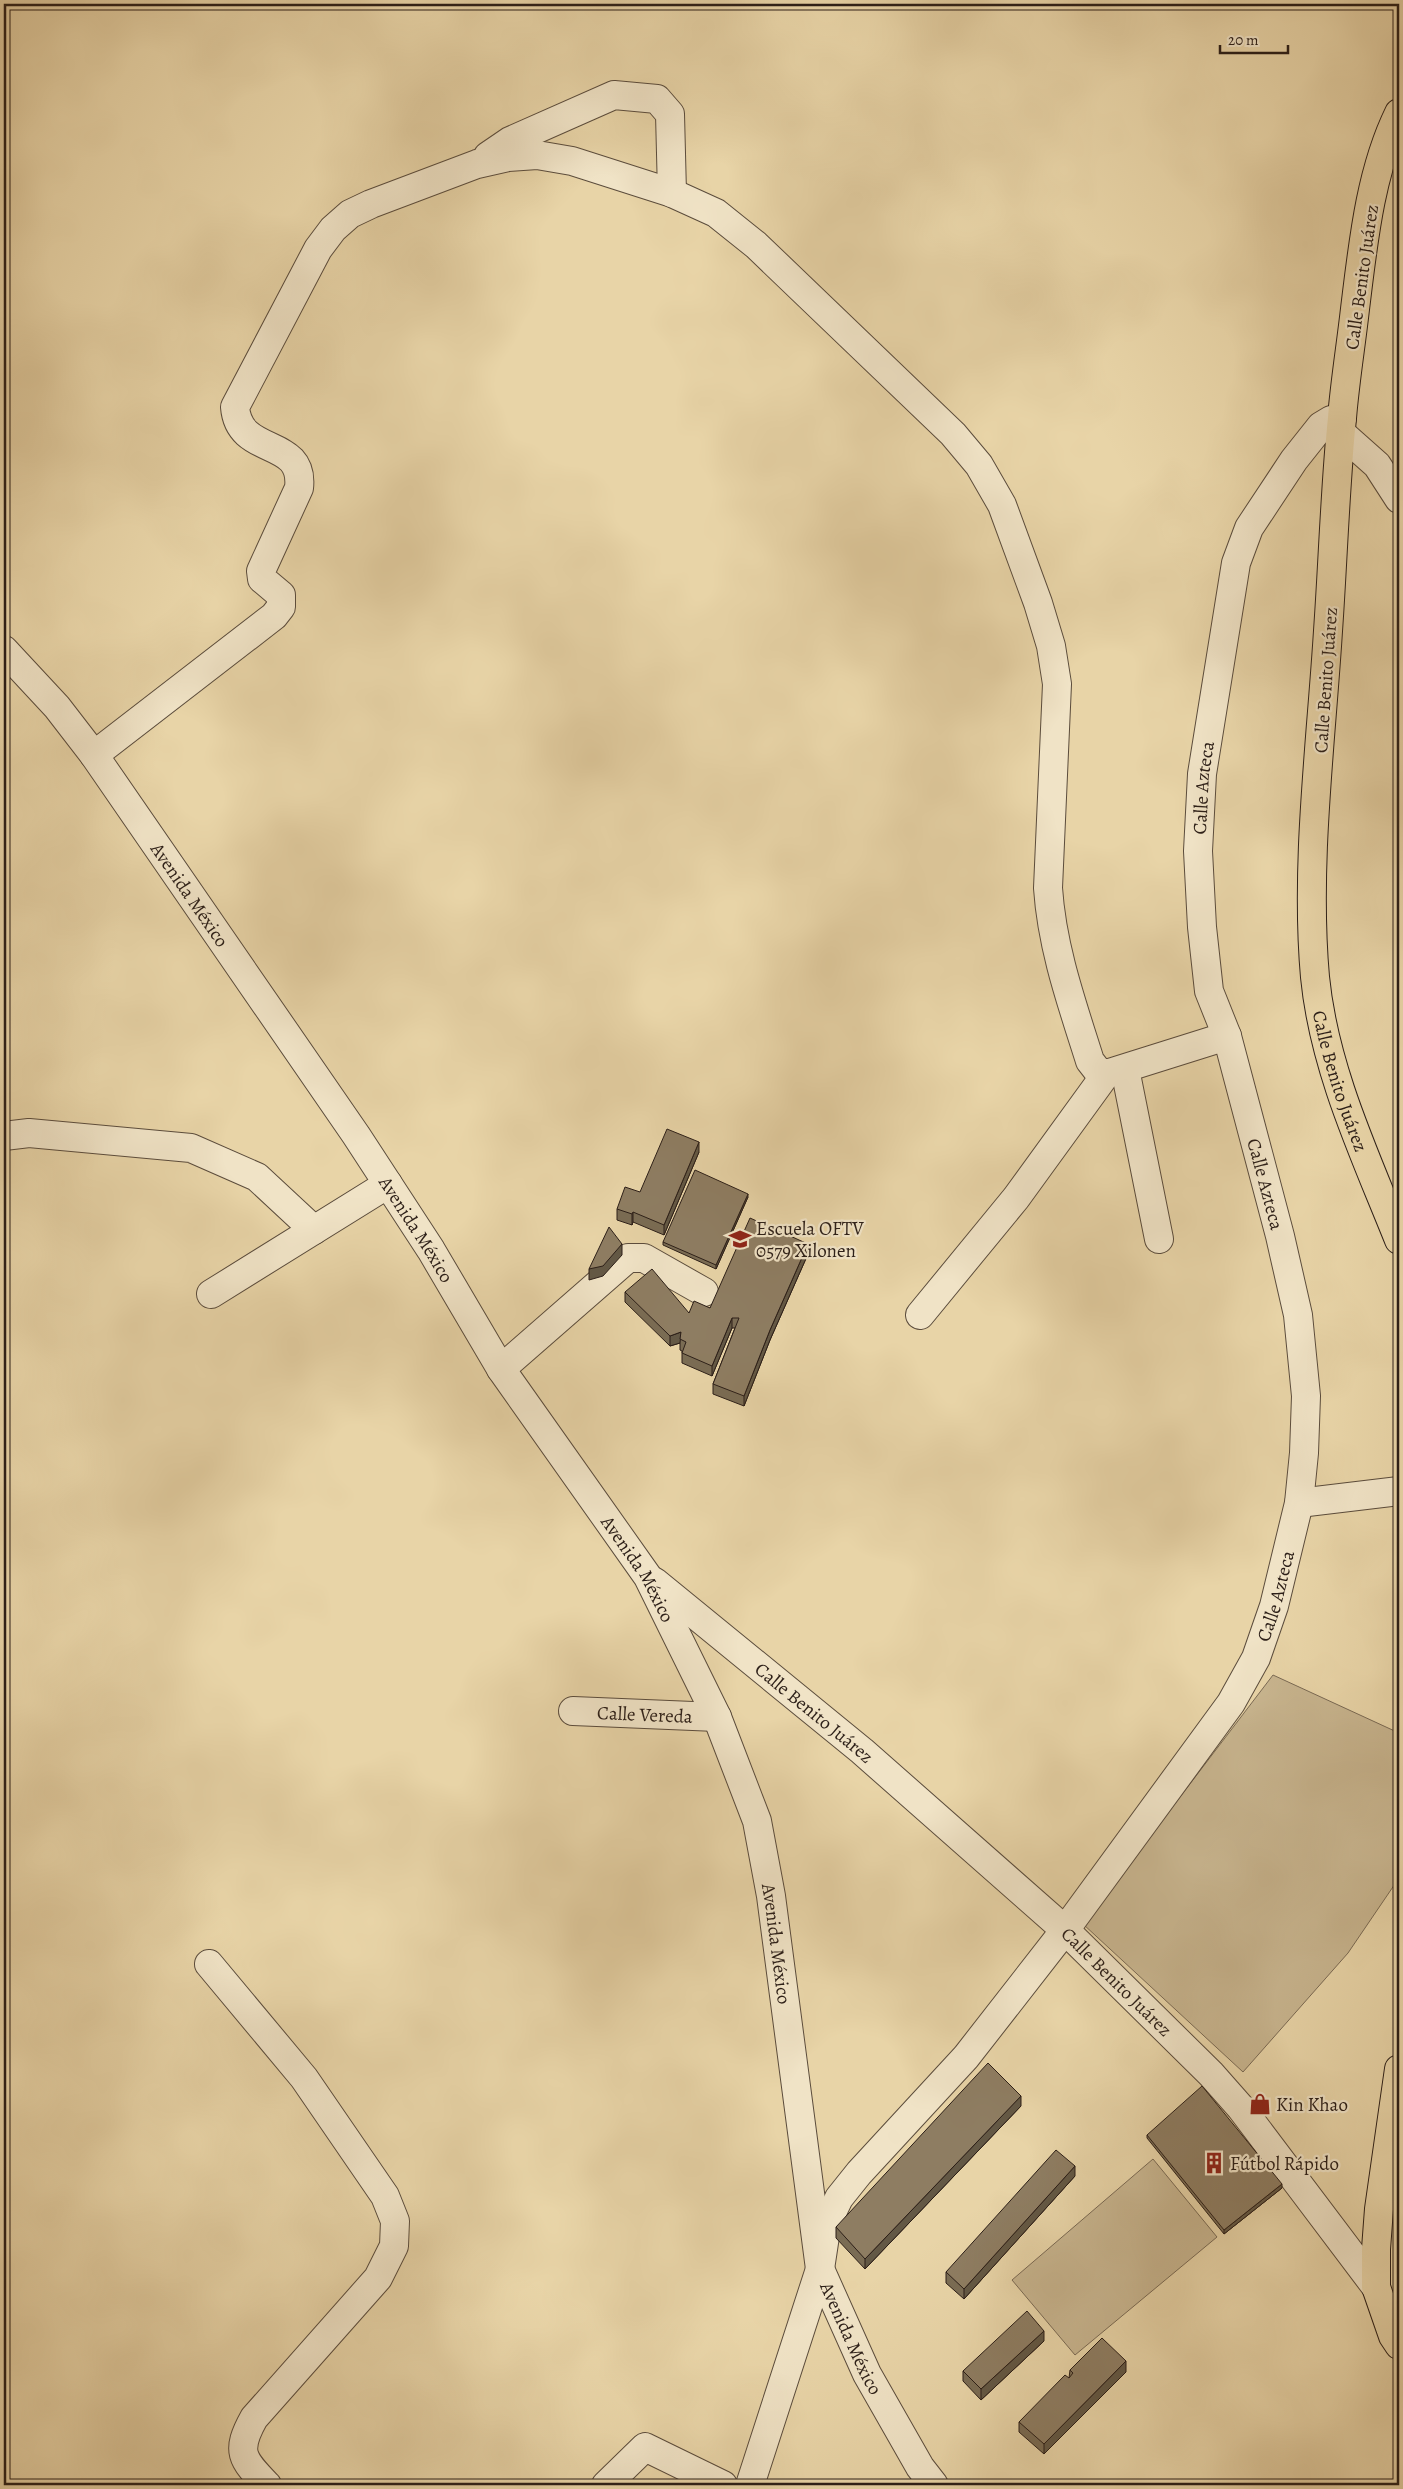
<svg xmlns="http://www.w3.org/2000/svg" width="1403" height="2489" font-family="Alegreya,serif">
<style>
.green{fill:#c8b58f;stroke:#7a6a54}
.lines{fill:none;stroke-linecap:round;stroke-linejoin:round}
.minor-casing{stroke:#5b4c3c;stroke-width:30}
.major-casing{stroke:#2c1f18;stroke-width:30}
.minor{stroke:#f0e3c6;stroke-width:28}
.major{stroke:#e8d4a7;stroke-width:28}
.wall{fill:#7a6c54;stroke:#2c1f18}
.shaded-wall{fill:#635845;stroke:#2c1f18}
.building{fill:#8e7d62;stroke:#2c1f18}
.labels{text-anchor:middle;stroke-width:4.5;stroke-linejoin:round;paint-order:stroke}
.street-label{font-size:19px;fill:#2c1f18;stroke:#f0e3c6}
.poi-label{font-size:19px;fill:#2c1f18;stroke:#f0e3c6;text-anchor:start}
</style>
<rect width="100%" height="100%" fill="#e8d4a7"/>
<filter id="stains"><feTurbulence type="fractalNoise" baseFrequency=".004" numOctaves="4"/><feColorMatrix values="0 0 0 0 .2 0 0 0 0 .09 0 0 0 0 .02 0 0 0 .5 -.17"/></filter>
<radialGradient id="worn" r=".72"><stop offset=".6" stop-color="#630" stop-opacity="0"/><stop offset="1" stop-color="#630" stop-opacity=".3"/></radialGradient>
<path class="green" d="M 1273,1675 L 1399,1733 L 1399,1878 L 1348,1953 L 1243,2072 L 1083,1924 Z
M 1153,2159 L 1217,2237 L 1075,2355 L 1012,2280 Z"/>
<g class="lines">
<g class="minor-casing">
<g id="minor">
<path d="M 488,156 L 510,141 L 614,95 L 657,99 L 670,114 L 672,193"/>
<path d="M 1341,433 L 1377,465 L 1399,499"/>
<path id="s1" d="M 4,650 L 57,707 L 94,755 L 356,1135 L 431,1250 L 501,1369 L 648,1577 L 717,1717 L 757,1821 L 771,1896 L 820,2269 L 867,2374 L 920,2467 L 934,2485"/>
<path d="M 94,755 L 274,616 L 281,607 L 281,595 L 262,579 L 261,571 L 299,488 C 305,436 239,458 235,407 L 318,249 L 333,229 L 350,214 L 371,204 L 477,164 L 508,157 L 537,155 L 572,161 L 672,193 L 716,213 L 756,245 L 953,434 L 979,465 L 1002,505 L 1038,603 L 1051,646 L 1057,684 L 1048,888 C 1052,948 1072,1004 1090,1061 L 1097,1070 L 1106,1074 L 1227,1036"/>
<path d="M 1125,1069 L 1159,1239"/>
<path d="M 4,1136 L 29,1133 L 191,1148 L 257,1177 L 314,1230"/>
<path d="M 211,1294 L 388,1184"/>
<path d="M 920,1315 L 1016,1198 L 1106,1074"/>
<path d="M 501,1369 L 628,1258 L 644,1258 L 704,1292"/>
<path d="M 1299,1503 L 1399,1491"/>
<path id="s2" d="M 655,1582 L 862,1751 L 1065,1930 L 1211,2074 L 1241,2108 L 1376,2287"/>
<path id="s3" d="M 573,1711 L 717,1717"/>
<path d="M 209,1964 L 304,2078 L 385,2196 L 395,2221 L 394,2246 L 378,2278 L 254,2418 C 235,2452 242,2459 267,2485"/>
<path d="M 606,2485 L 645,2447 L 723,2485"/>
<path id="s4" d="M 750,2485 L 820,2269 L 827,2223 L 839,2198 L 859,2173 L 966,2057 L 1065,1930 L 1231,1703 L 1256,1658 L 1274,1606 L 1299,1503 L 1304,1453 L 1306,1396 L 1298,1315 L 1280,1236 L 1227,1036 L 1209,991 L 1202,927 L 1198,851 L 1202,774 L 1236,563 L 1249,528 L 1294,460 L 1321,426 L 1331,420 L 1342,418"/>
</g>
</g>
<g class="major-casing">
<g id="major">
<path id="s5" d="M 1399,113 C 1370,172 1363,244 1355,309 C 1351,345 1345,381 1342,418 C 1335,488 1333,560 1328,631 C 1321,743 1305,865 1315,977 C 1324,1069 1365,1155 1399,1240"/>
<path d="M 1399,2069 L 1379,2209 L 1376,2249 L 1376,2287 L 1393,2336 L 1399,2345"/>
</g>
</g>
<use href="#minor" class="minor"/>
<use href="#major" class="major"/>
</g>
<path class="wall" d="M 699,1152 L 664,1235 L 633,1222 L 632,1225 L 617,1220 L 617,1209 Z
M 748,1197 L 716,1269 L 663,1245 L 663,1242 Z
M 808,1254 L 770,1340 L 744,1406 L 713,1394 L 713,1384 L 735,1328 L 732,1328 L 712,1376 L 682,1363 L 682,1351 L 680,1350 L 680,1343 L 670,1346 L 625,1302 L 625,1292 L 689,1313 L 710,1308 Z
M 1021,2106 L 865,2269 L 836,2238 L 836,2227 Z
M 1147,2135 L 1282,2188 L 1224,2234 L 1147,2138 Z
M 1075,2176 L 964,2299 L 946,2283 L 946,2272 Z
M 1044,2341 L 981,2400 L 963,2381 L 963,2371 Z
M 1070,2370 L 1126,2372 L 1044,2454 L 1019,2432 L 1019,2422 L 1069,2378 Z"/>
<path class="shaded-wall" d="M 699,1142 L 699,1152 L 664,1235 L 664,1225 Z
M 748,1194 L 748,1197 L 716,1269 L 716,1265 Z
M 633,1212 L 633,1222 L 632,1225 L 632,1214 Z
M 622,1244 L 622,1255 L 603,1276 L 589,1280 L 589,1269 Z
M 808,1244 L 808,1254 L 770,1340 L 744,1406 L 744,1396 L 770,1330 Z
M 732,1318 L 732,1328 L 712,1376 L 712,1366 Z
M 681,1332 L 680,1343 L 670,1346 L 670,1336 Z
M 1021,2096 L 1021,2106 L 865,2269 L 865,2259 Z
M 1075,2166 L 1075,2176 L 964,2299 L 964,2289 Z
M 1282,2184 L 1282,2188 L 1224,2234 L 1224,2230 Z
M 1044,2331 L 1044,2341 L 981,2400 L 981,2389 Z
M 1126,2361 L 1126,2372 L 1044,2454 L 1044,2444 Z"/>
<path class="building" d="M 667,1129 L 699,1142 L 664,1225 L 633,1212 L 632,1214 L 617,1209 L 625,1187 L 640,1192 Z
M 695,1170 L 748,1194 L 716,1265 L 663,1242 Z
M 750,1218 L 808,1244 L 770,1330 L 744,1396 L 713,1384 L 739,1318 L 732,1318 L 712,1366 L 682,1353 L 686,1342 L 680,1339 L 681,1332 L 670,1336 L 625,1292 L 652,1269 L 689,1313 L 694,1301 L 710,1308 Z
M 609,1227 L 622,1244 L 603,1266 L 589,1269 Z
M 988,2063 L 1021,2096 L 865,2259 L 836,2227 Z
M 1202,2086 L 1282,2184 L 1224,2230 L 1147,2135 Z
M 1056,2150 L 1075,2166 L 964,2289 L 946,2272 Z
M 1027,2311 L 1044,2331 L 981,2389 L 963,2371 Z
M 1102,2338 L 1126,2361 L 1044,2444 L 1019,2422 L 1065,2375 L 1069,2378 L 1073,2373 L 1070,2370 Z"/>
<defs>
<g id="school-bare" transform="scale(1.725)"><path d="M0-5L7-2L0 1L-7-2ZM-4 1L0 2.5L4 1V4Q0 6-4 4Z" fill="#8f2418" stroke="#f0e3c6" stroke-width="2.5" paint-order="stroke"/></g>
<g id="shop-bare" transform="scale(1.725)"><path d="M-5-2.5h2.3a2.7 3.5 0 0 1 5.4 0H5L5.5 6h-11ZM-1.5-2.5h3a1.5 2.3 0 0 0-3 0Z" fill="#8f2418" stroke="#f0e3c6" stroke-width="2.5" paint-order="stroke"/></g>
<g id="building-bare" transform="scale(1.725)"><path d="M-4-6H4V6H1V3H-1V6H-4ZM-2.5-4.3h1.7v1.8h-1.7ZM.8-4.3h1.7v1.8H.8ZM-2.5-1h1.7V.8h-1.7ZM.8-1h1.7V.8H.8Z" fill="#8f2418" stroke="#f0e3c6" stroke-width="2.5" paint-order="stroke"/></g>
</defs>
<g fill-rule="evenodd">
<use href="#school-bare" x="740" y="1239"/>
<use href="#shop-bare" x="1260" y="2104"/>
<use href="#building-bare" x="1214" y="2163"/>
</g>
<g class="labels">
<g class="street-label">
<text transform="translate(1361 277) rotate(-82)" y="7">Calle Benito Juárez</text>
<text transform="translate(1325 680) rotate(-86)" y="7">Calle Benito Juárez</text>
<text dy="7" stroke="none"><textPath href="#s4" startOffset="1875">Calle Azteca</textPath></text>
<text dy="7" stroke="none"><textPath href="#s1" startOffset="308">Avenida México</textPath></text>
<text dy="7" stroke="none"><textPath href="#s5" startOffset="979">Calle Benito Juárez</textPath></text>
<text transform="translate(1266 1184) rotate(75)" y="7">Calle Azteca</text>
<text dy="7" stroke="none"><textPath href="#s1" startOffset="712">Avenida México</textPath></text>
<text dy="7" stroke="none"><textPath href="#s1" startOffset="1118">Avenida México</textPath></text>
<text dy="7" stroke="none"><textPath href="#s4" startOffset="1050">Calle Azteca</textPath></text>
<text dy="7" stroke="none"><textPath href="#s2" startOffset="206">Calle Benito Juárez</textPath></text>
<text dy="7" stroke="none"><textPath href="#s3" startOffset="72">Calle Vereda</textPath></text>
<text dy="7" stroke="none"><textPath href="#s1" startOffset="1522">Avenida México</textPath></text>
<text dy="7" stroke="none"><textPath href="#s2" startOffset="611">Calle Benito Juárez</textPath></text>
<text dy="7" stroke="none"><textPath href="#s1" startOffset="1926">Avenida México</textPath></text>
</g>
<g class="poi-label">
<text x="756" y="1235">Escuela OFTV<tspan x="756" dy="22">0579 Xilonen</tspan></text>
<text x="1276" y="2111">Kin Khao</text>
<text x="1230" y="2170">Fútbol Rápido</text>
</g>
</g>
<rect width="1403" height="2489" fill="none" stroke="#e8d4a7" stroke-width="20"/>
<rect x="5" y="5" width="1393" height="2479" fill="none" stroke="#2c1f18" stroke-width="2.5"/>
<rect x="10" y="10" width="1383" height="2469" fill="none" stroke="#2c1f18"/>
<path d="M1220 45v8h68v-8" fill="none" stroke="#2c1f18" stroke-width="2.5"/>
<text x="1228" y="45" font-size="15" fill="#2c1f18" stroke="#f0e3c6" stroke-width="4" paint-order="stroke">20 m</text>
<rect width="100%" height="100%" filter="url(#stains)"/>
<rect width="100%" height="100%" fill="url(#worn)"/>
</svg>
